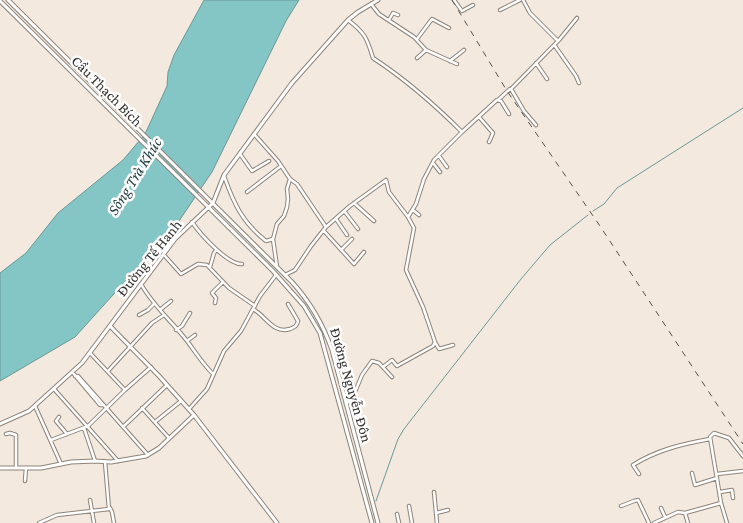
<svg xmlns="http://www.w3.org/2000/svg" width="743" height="523" font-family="'Crimson Pro',serif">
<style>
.water{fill:#84c5c5;stroke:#6c9897}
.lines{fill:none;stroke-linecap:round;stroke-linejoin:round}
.stream{stroke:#6c9897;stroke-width:1}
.street-casing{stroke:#8d8379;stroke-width:4.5}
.secondary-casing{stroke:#8d8379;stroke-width:5}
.street{stroke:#fff;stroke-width:2.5}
.secondary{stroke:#fff;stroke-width:3}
.rail{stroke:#56514c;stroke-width:1;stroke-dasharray:6 6;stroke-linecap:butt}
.labels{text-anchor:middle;stroke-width:5;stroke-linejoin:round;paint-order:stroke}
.street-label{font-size:15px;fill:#332f2b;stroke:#fff}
.water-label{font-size:16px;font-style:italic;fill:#1a3a3b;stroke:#fff}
</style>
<rect width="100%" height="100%" fill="#f4e9de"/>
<path class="water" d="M 204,0 L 299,0 L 286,21 L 212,172 L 177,224 L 75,337 L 0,381 L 0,273 L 26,253 L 58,213 L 123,160 L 145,134 L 167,86 L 168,72 L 174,55 Z"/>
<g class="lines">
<path class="stream" d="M 593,211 L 604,204 L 617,188 L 743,108
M 376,501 L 398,439 L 404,429 L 521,279 L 550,245 L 588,215"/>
<g class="street-casing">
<path id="street" d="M 454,0 L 462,11 L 473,5
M 523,0 L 530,13 L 558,41 L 511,89 L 524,111 L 536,125
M 371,4 L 379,14 L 414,37 L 426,50 L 457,64
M 500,10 L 520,0
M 348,20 C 365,33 367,38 373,58 C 405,79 435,105 462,132
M 389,20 L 393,13 L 398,15
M 417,39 L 432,19 L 449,28
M 559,40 L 577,18
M 555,46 L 576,76 L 579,83
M 417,58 L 426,50
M 450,61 L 464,50
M 536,63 L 547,79
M 498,100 L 510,89
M 479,117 L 493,133 L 489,142
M 254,134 L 278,161 L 290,179 L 297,184 L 326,227
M 240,154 L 252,171 L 269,161
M 439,156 L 447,167
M 433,163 L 440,172
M 224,176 C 234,204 242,222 266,241 L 273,239
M 247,192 L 281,166
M 354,203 L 374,221
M 413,210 L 419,215
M 345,212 L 358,229
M 408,217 L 416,204 L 424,179 L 434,160 L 462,132 L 497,100 L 501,101 L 509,114
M 336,219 L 347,235
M 192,222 C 200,234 228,265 242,264
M 324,231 L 354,264 L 364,252
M 341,250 L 352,239
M 164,255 L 181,274 L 198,264 L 207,265 L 229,288 L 255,306
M 210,267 L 214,253 L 216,250
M 277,267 L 273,239 L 277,224 L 284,216 L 287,207 L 288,199 L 287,189 L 290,179
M 285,275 L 295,270 L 311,246 L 326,227 L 350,206 L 386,180 L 389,192 L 408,217 L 414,228 L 406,270 L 423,307 L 435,342 L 439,349 L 453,345
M 141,284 C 152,304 169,319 183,336 C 194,349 200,361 213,374
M 215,303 L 216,298 L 212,293 L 223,282
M 161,309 L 171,301
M 253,309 C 267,317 273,334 290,329 C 295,327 297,326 298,321 L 288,304
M 139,315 L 148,310 L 154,304
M 176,330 L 182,326 L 190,313
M 187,341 L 195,335
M 90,353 L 125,390
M 383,367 L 392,360 L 397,366 L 433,346 L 435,342
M 108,371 L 152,323 L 164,315
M 73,373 L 100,405 L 103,405
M 75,376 L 78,376 L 148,455
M 54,389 L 118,461
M 346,404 L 352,399 L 362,375 L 372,361 L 379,363 L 392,377
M 35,406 L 61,464
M 142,408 L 169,438
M 189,409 L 207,389 L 224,351 L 241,331 L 260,296 L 276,275
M 59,417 L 56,421 L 67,434
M 155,422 L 181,401
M 124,426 L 167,385
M 84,428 L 95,461
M 6,434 L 10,433 L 16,435 L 16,468
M 51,440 L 88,426 L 125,390 L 151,367
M 692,473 L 695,485 L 717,478
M 639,474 L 633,465 C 657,450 682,444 710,439
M 717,474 L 743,471
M 25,481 L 26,468
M 434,492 L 437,523
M 720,492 L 732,490 L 733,498
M 90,500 L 94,523
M 409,506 L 412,523
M 621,506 L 634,501 L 638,500 L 649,523
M 110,508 L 112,512 L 114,523
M 661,508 L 665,517
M 436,513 L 448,510
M 685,513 L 688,523
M 397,514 L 399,523
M 39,523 L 57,515 L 109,509 L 105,462
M 654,523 L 678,512 L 685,513 L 721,503
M 727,523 L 721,503 L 710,437 L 714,433 L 729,438 L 743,456"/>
</g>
<g class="secondary-casing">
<path id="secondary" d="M 8,0 L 292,282 C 311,303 323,324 332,350 L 378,523
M 0,1 L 273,271 L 304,306 L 320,333 L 372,523
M 110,326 L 159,376 L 194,415 L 277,523
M 0,424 L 29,411 L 82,363 L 175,239 L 213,203 L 224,175 L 292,83 L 348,20 L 358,12 L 378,0
M 0,468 L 41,468 L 71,462 L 95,461 L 111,462 L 146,456 L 159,448 L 194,415"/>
</g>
<use href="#street" class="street"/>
<use href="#secondary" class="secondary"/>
<path class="rail" d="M 452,0 L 507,91 L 600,226 L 743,444"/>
</g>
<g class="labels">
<g class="street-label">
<text transform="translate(107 91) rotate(45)" y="5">Cầu Thạch Bích</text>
<text transform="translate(149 258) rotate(-51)" y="5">Đường Tế Hanh</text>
<text transform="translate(351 385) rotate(74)" y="5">Đường Nguyễn Đôn</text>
</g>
<g class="water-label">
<text transform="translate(134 176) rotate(-58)" y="6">Sông Trà Khúc</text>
</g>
</g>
</svg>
